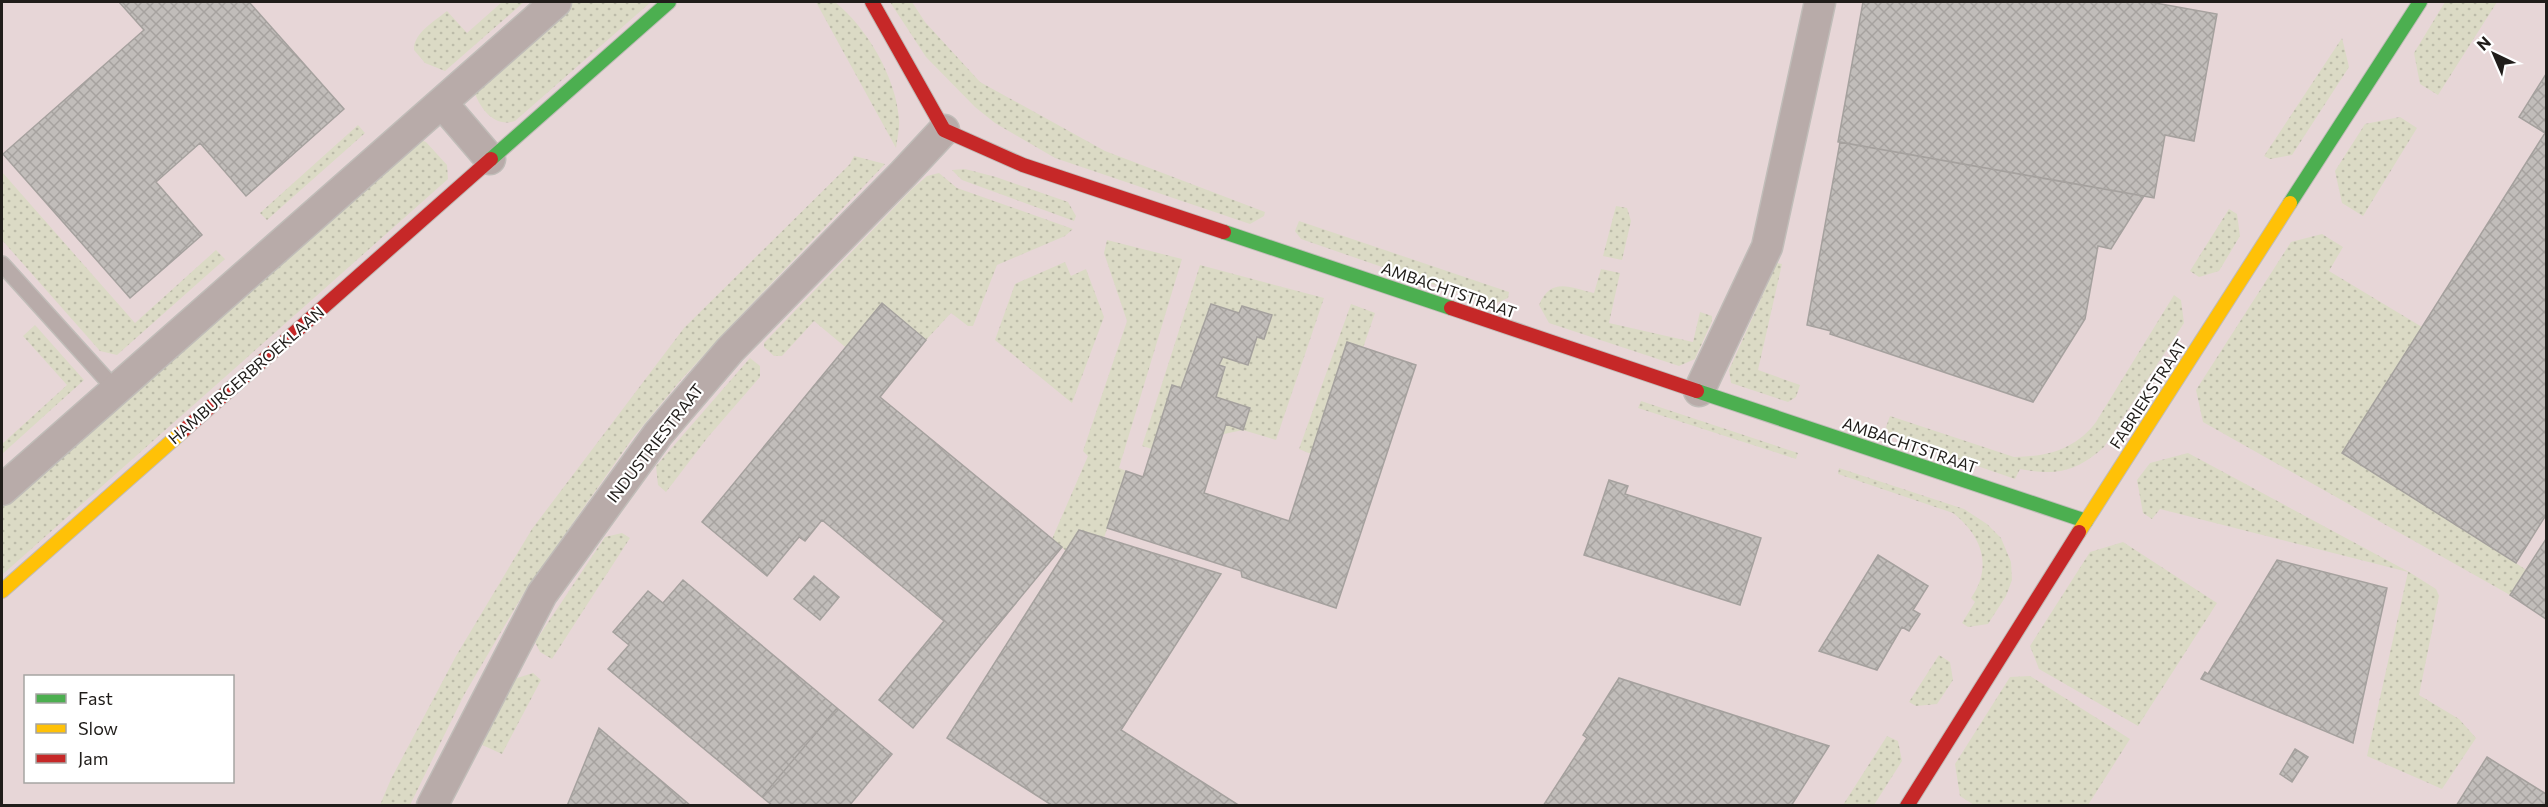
<svg xmlns="http://www.w3.org/2000/svg" width="2548" height="807" font-family="Commissioner,sans-serif">
<style>
.industrial{fill:#e7d6d7;fill-rule:evenodd}
.grass{fill:url(#grass-dots)}
.building{fill:url(#building-cross-hatch);stroke:#a5a19e;stroke-width:1.5}
.lines{fill:none;stroke-linecap:round;stroke-linejoin:round}
.lane-casing{stroke:#c0bcb8;stroke-width:18}
.street-casing{stroke:#c0bcb8;stroke-width:33}
.fast-casing{stroke:#c0bcb8;stroke-width:16}
.slow-casing{stroke:#c0bcb8;stroke-width:16}
.jam-casing{stroke:#c0bcb8;stroke-width:16}
.lane{stroke:#b8aba9;stroke-width:15}
.street{stroke:#b8aba9;stroke-width:30}
.fast{stroke:#4caf50;stroke-width:14}
.slow{stroke:#ffc107;stroke-width:14}
.jam{stroke:#c62828;stroke-width:14}
.labels{text-anchor:middle;stroke-width:4.5;stroke-linejoin:round;paint-order:stroke}
.street-label{font-size:16px;fill:#201d1a;stroke:#fff}
</style>
<defs>
<pattern id="grass-dots" width="8" height="8" patternUnits="userSpaceOnUse" patternTransform="scale(1.5)"><rect width="8" height="8" fill="#dbdac5"/><path d="M2 2h.1M6 6h.1" fill="none" stroke="#bcbba9" stroke-width="1.8" stroke-linecap="round"/></pattern>
<pattern id="building-cross-hatch" width="8" height="8" patternUnits="userSpaceOnUse" patternTransform="scale(1.5)"><rect width="8" height="8" fill="#c1bdba"/><path d="M0 0l8 8M0 8l8-8" fill="none" stroke="#a6a29f"/></pattern>
</defs>
<rect width="100%" height="100%" fill="#e4dfda"/>
<path class="industrial" d="M 2,2 L 2546,2 L 2546,805 L 2,806 ZM 26,676 L 232,676 L 232,782 L 26,782 Z"/>
<path class="grass" d="M 502,2 L 524,2 L 445,71 L 425,63 L 414,50 C 413,33 435,21 447,11 L 467,33 Z
M 569,2 L 651,2 L 515,121 C 495,128 480,109 474,91 Z
M 816,2 L 835,2 C 867,28 896,77 899,119 C 900,128 897,139 896,148 Z
M 890,2 L 912,2 L 925,22 L 980,82 L 1105,151 L 1265,212 L 1264,216 L 1250,224 L 1055,158 L 995,123 L 975,107 L 926,57 Z
M 2445,2 L 2497,2 L 2438,95 L 2420,84 L 2414,53 Z
M 2342,38 L 2349,67 L 2292,155 L 2270,159 L 2264,156 Z
M 2400,117 L 2417,128 L 2363,216 L 2342,203 L 2335,171 L 2365,124 Z
M 358,125 L 365,133 L 267,220 L 260,213 Z
M 421,140 L 426,142 L 447,165 L 448,179 L 2,575 L 2,502 Z
M 854,156 L 885,164 L 725,332 L 680,381 L 632,439 L 525,591 L 464,695 L 410,805 L 380,805 L 391,779 L 456,656 L 532,529 L 684,328 L 850,164 Z
M 965,169 L 996,177 L 1068,202 L 1076,216 L 1074,221 L 962,180 L 952,170 Z
M 2,172 L 135,323 L 216,250 L 225,259 L 117,355 L 100,351 L 2,240 Z
M 939,173 L 957,188 L 1073,229 L 1065,236 L 997,265 L 973,326 L 968,326 L 951,313 L 926,340 L 850,351 L 814,321 L 782,356 L 774,356 L 764,347 L 764,343 L 912,189 L 927,176 Z
M 1616,206 L 1627,208 L 1631,221 L 1622,260 L 1603,256 Z
M 2229,209 L 2237,214 L 2240,236 L 2219,271 L 2199,277 L 2190,271 Z
M 1299,221 L 1509,292 L 1508,298 L 1492,305 L 1301,239 L 1295,231 Z
M 2322,234 L 2343,247 L 2329,271 L 2422,327 L 2516,563 L 2526,570 L 2510,595 L 2203,422 L 2196,390 L 2291,242 Z
M 1107,240 L 1182,259 L 1119,468 L 1126,471 L 1104,538 L 1066,551 L 1052,539 L 1088,456 L 1083,451 L 1127,321 L 1104,253 Z
M 1065,262 L 1071,276 L 1086,269 L 1104,317 L 1072,403 L 995,340 L 1015,284 Z
M 1777,263 L 1782,264 L 1758,370 L 1800,385 L 1796,397 L 1788,402 L 1731,383 L 1729,370 Z
M 1200,265 L 1324,298 L 1276,440 L 1243,430 L 1152,449 L 1142,446 Z
M 1601,269 L 1620,273 L 1609,323 L 1693,342 L 1700,312 L 1712,316 L 1712,321 L 1695,359 L 1679,366 L 1549,323 L 1539,305 C 1551,276 1571,288 1594,293 Z
M 2174,295 L 2181,300 L 2184,323 L 2104,447 C 2076,472 2056,476 2020,469 L 2015,479 L 1891,436 L 1886,427 L 1890,416 L 2014,457 C 2047,457 2076,449 2096,422 Z
M 1351,304 L 1375,313 L 1363,348 L 1311,454 L 1299,449 Z
M 35,325 L 84,380 L 2,454 L 2,444 L 67,385 L 23,336 Z
M 750,358 L 760,366 L 760,377 L 708,437 L 666,492 L 658,485 L 656,466 Z
M 1641,401 L 1798,453 L 1796,459 L 1638,408 Z
M 2188,453 L 2409,572 L 2436,589 L 2439,596 L 2419,695 L 2459,719 L 2476,738 L 2442,789 L 2367,756 L 2408,572 L 2160,509 L 2152,519 L 2143,513 L 2137,480 L 2150,463 Z
M 1839,468 L 1964,509 L 1987,524 L 2001,538 L 2011,562 L 2012,580 L 2006,596 L 1988,624 L 1968,627 L 1962,623 L 1975,602 L 1971,598 C 1993,566 1982,536 1953,513 L 1838,474 Z
M 622,533 L 630,538 L 552,659 L 540,652 L 535,642 L 605,537 Z
M 2123,542 L 2217,603 L 2138,726 L 2039,669 L 2030,646 L 2090,552 Z
M 1939,655 L 1950,662 L 1953,680 L 1937,704 L 1916,706 L 1909,702 Z
M 533,673 L 541,680 L 502,754 L 480,744 L 514,679 Z
M 2030,676 L 2130,739 L 2088,805 L 1974,805 L 1960,796 L 1955,764 L 2010,677 Z
M 1887,736 L 1898,741 L 1902,761 L 1874,805 L 1843,805 Z"/>
<path class="building" d="M 119,2 L 249,2 L 344,109 L 246,196 L 200,143 L 156,182 L 202,235 L 130,298 L 3,154 L 144,30 Z
M 1863,2 L 2150,2 L 2217,14 L 2194,141 L 2165,135 L 2154,198 L 1838,142 Z
M 2546,74 L 2546,515 L 2516,563 L 2342,453 L 2545,133 L 2519,117 Z
M 1840,142 L 2144,196 L 2111,249 L 2098,246 L 2085,319 L 2033,402 L 1830,334 L 1831,331 L 1807,325 Z
M 882,303 L 926,340 L 880,397 L 1062,547 L 913,728 L 879,700 L 944,621 L 822,520 L 805,541 L 799,537 L 767,576 L 702,522 Z
M 1211,304 L 1239,313 L 1242,306 L 1272,315 L 1264,339 L 1257,337 L 1248,365 L 1223,357 L 1219,365 L 1225,367 L 1216,397 L 1250,408 L 1243,430 L 1226,424 L 1204,493 L 1289,521 L 1347,342 L 1416,365 L 1336,608 L 1242,577 L 1241,571 L 1107,528 L 1126,471 L 1143,477 L 1172,385 L 1181,388 Z
M 1609,480 L 1628,486 L 1625,494 L 1761,538 L 1740,605 L 1584,555 Z
M 1079,530 L 1221,574 L 1121,730 L 1240,806 L 1053,806 L 947,738 Z
M 2546,539 L 2546,619 L 2510,595 Z
M 1878,555 L 1928,586 L 1913,610 L 1920,614 L 1909,631 L 1902,627 L 1877,670 L 1819,651 Z
M 2277,560 L 2387,588 L 2353,743 L 2201,679 L 2205,672 L 2208,674 Z
M 814,576 L 839,597 L 820,620 L 794,599 Z
M 683,580 L 837,708 L 762,797 L 608,669 L 629,645 L 613,632 L 648,591 L 663,603 Z
M 1619,678 L 1829,746 L 1791,806 L 1543,806 L 1587,738 L 1583,735 Z
M 837,708 L 892,754 L 849,806 L 773,806 L 762,797 Z
M 599,728 L 691,806 L 567,806 Z
M 2295,749 L 2308,757 L 2292,782 L 2280,774 Z
M 2487,757 L 2546,794 L 2546,806 L 2456,806 Z"/>
<g class="lines">
<g class="lane-casing">
<path id="lane" d="M 2,264 L 115,389"/>
</g>
<g class="street-casing">
<path id="street" d="M 442,103 L 490,159
M 1699,391 L 1767,247 L 1820,2
M 2,490 L 556,2
M 432,806 L 542,594 L 658,434 L 730,350 L 903,174 L 944,130"/>
</g>
<g class="fast-casing">
<path id="fast" d="M 491,159 L 669,2
M 2290,203 L 2420,2
M 1224,232 L 1451,308
M 1697,391 L 2086,521"/>
</g>
<g class="slow-casing">
<path id="slow" d="M 2079,532 L 2290,203
M 2,591 L 183,431"/>
</g>
<g class="jam-casing">
<path id="jam" d="M 872,2 L 944,130 L 1023,165 L 1224,232
M 1451,308 L 1697,391
M 183,431 L 491,159
M 1907,806 L 2079,532"/>
</g>
<use href="#lane" class="lane"/>
<use href="#street" class="street"/>
<use href="#fast" class="fast"/>
<use href="#slow" class="slow"/>
<use href="#jam" class="jam"/>
</g>
<g class="labels">
<g class="street-label">
<text transform="translate(1449 290) rotate(19)" y="6">AMBACHTSTRAAT</text>
<text transform="translate(246 375) rotate(-41)" y="6">HAMBURGERBROEKLAAN</text>
<text transform="translate(2148 394) rotate(-57)" y="6">FABRIEKSTRAAT</text>
<text transform="translate(655 443) rotate(-52)" y="6">INDUSTRIESTRAAT</text>
<text transform="translate(1910 445) rotate(19)" y="6">AMBACHTSTRAAT</text>
</g>
</g>
<rect width="2548" height="807" fill="none" stroke="#201d1a" stroke-width="6"/>
<rect x="24" y="675" width="210" height="108" fill="#ffffff" stroke="#a6a5a3" stroke-width="1.5"/>
<rect x="36" y="694" width="30" height="9" fill="#4caf50" stroke="#a6a5a3" stroke-width="1.5"/>
<text x="78" y="705" font-size="18" fill="#201d1a">Fast</text>
<rect x="36" y="724" width="30" height="9" fill="#ffc107" stroke="#a6a5a3" stroke-width="1.5"/>
<text x="78" y="735" font-size="18" fill="#201d1a">Slow</text>
<rect x="36" y="754" width="30" height="9" fill="#c62828" stroke="#a6a5a3" stroke-width="1.5"/>
<text x="78" y="765" font-size="18" fill="#201d1a">Jam</text>
<g transform="translate(2494 54) rotate(316)" stroke="#ffffff" stroke-width="4.5" paint-order="stroke">
<path d="M0-4.5L10 22L0 15L-10 22Z" fill="#201d1a"/>
<text y="-9" font-size="16" font-weight="bold" text-anchor="middle" fill="#201d1a">N</text>
</g>
</svg>
